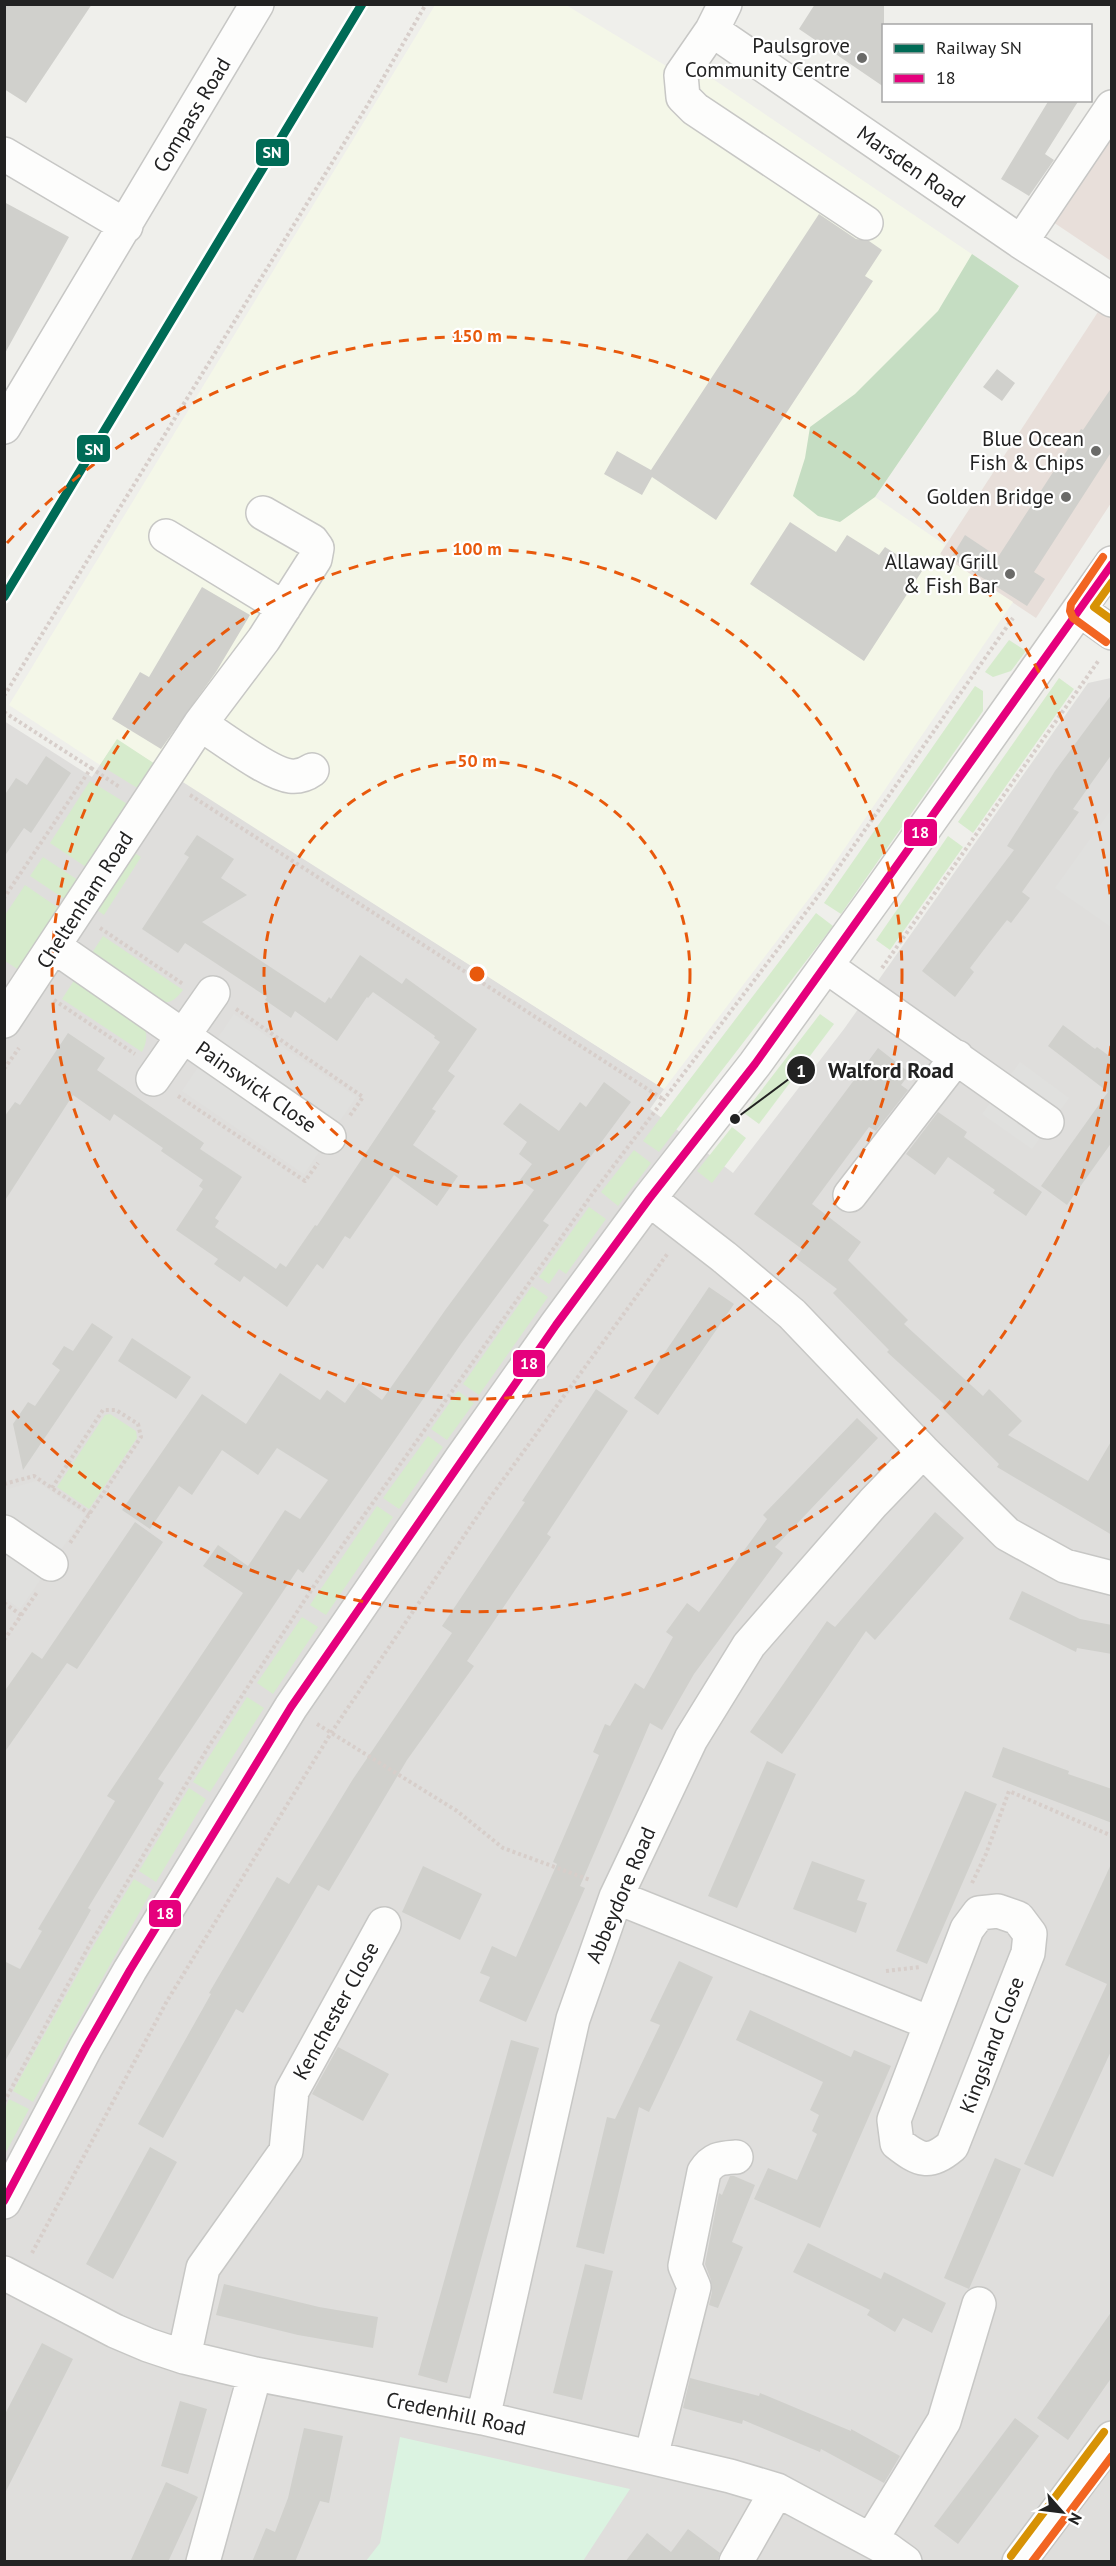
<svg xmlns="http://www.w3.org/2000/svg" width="1116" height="2566" font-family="'PT Sans',sans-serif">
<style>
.residential{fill:#dfdedc}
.commercial{fill:#e8dfda}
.education{fill:#f4f7e8}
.grass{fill:#d6ebcc}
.forest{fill:#c5ddc2}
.park{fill:#dbf3e1}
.parking{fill:#e0e0de}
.building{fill:#d0d0cc}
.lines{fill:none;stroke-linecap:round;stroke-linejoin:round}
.minor-casing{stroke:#c7c7c5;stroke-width:36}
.path{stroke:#d7ceca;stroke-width:4;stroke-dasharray:3 3;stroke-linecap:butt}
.minor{stroke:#fdfdfc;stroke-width:33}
.bus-1-casing{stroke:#fff;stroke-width:12}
.bus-2-casing{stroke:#fff;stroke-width:12}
.bus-3-casing{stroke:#fff;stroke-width:12}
.bus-1{stroke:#e5007d;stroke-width:8}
.bus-2{stroke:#f26522;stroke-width:8}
.bus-3{stroke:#d79205;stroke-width:8}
.rail-1-casing{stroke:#fff;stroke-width:14}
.rail-1{stroke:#006b56;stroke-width:9}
.ring{fill:none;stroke:#e8590c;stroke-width:3;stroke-dasharray:10 8}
.poi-dot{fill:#6a6a68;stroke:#fff;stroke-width:2}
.labels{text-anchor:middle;stroke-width:4.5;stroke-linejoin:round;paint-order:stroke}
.poi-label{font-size:21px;fill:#222;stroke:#fff;text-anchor:end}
.street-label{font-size:21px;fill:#222;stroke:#fff}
.centre{fill:#e8590c;stroke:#fff;stroke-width:3}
.ring-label{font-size:18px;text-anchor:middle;font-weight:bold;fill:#e8590c;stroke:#fff;stroke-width:4.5;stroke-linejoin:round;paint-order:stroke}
.leader{fill:none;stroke:#222;stroke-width:2}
.callout-dot{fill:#222;stroke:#fff;stroke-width:2}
.mark-label{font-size:18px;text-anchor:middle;font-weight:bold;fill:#fff}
.callout-label{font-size:22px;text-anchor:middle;font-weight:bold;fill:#222;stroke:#fff;stroke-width:4.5;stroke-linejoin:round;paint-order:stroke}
.line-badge{stroke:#fff;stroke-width:2}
.badge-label{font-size:16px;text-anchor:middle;font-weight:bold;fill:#fff}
</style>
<rect width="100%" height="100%" fill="#efefeb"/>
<path class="residential" d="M 1111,678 L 1111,2561 L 5,2561 L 4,721 L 92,777 L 117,739 L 664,1089 L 650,1109 L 733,1173 L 844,1029 L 1088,683 Z"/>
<path class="commercial" d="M 1111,130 L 1111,261 L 1050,220 Z
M 1111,292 L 1111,503 L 1036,618 L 940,554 Z"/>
<path class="education" d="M 435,5 L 566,5 L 681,75 L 701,71 L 1019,286 L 875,497 L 945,545 L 940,554 L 1013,602 L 823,880 L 664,1089 L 117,740 L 100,765 L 9,705 Z"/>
<path class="grass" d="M 1009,640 L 1026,651 L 1011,671 L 993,677 L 985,672 Z
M 1059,678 L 1074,689 L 973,833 L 958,822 Z
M 975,686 L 983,691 L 983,711 L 841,914 L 824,903 Z
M 117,739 L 155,764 L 139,789 L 100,765 Z
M 90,781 L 129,805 L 89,869 L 50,843 Z
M 948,836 L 963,847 L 890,950 L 876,940 Z
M 133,852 L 141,857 L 104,915 L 97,910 Z
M 43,857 L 81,882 L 69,902 L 30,876 Z
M 25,885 L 63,911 L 22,972 L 5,961 L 5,915 Z
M 816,913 L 833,926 L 659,1152 L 643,1141 Z
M 103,936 L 183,990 C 174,1001 170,1005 156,1000 L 90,956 Z
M 75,979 L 143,1024 C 148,1035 147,1042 142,1052 L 62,999 Z
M 820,1014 L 834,1024 L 759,1124 L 744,1113 Z
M 732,1127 L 746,1138 L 712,1183 L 697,1171 Z
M 634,1150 L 651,1163 L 618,1206 L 601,1192 Z
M 589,1207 L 606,1219 L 566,1274 L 559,1269 L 549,1284 L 539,1277 Z
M 532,1286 L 548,1297 L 479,1395 L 463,1384 Z
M 458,1391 L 474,1403 L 447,1440 L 431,1429 Z
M 110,1414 L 136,1431 L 137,1438 L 89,1509 L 57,1487 L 105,1415 Z
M 428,1436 L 443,1447 L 399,1509 L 383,1498 Z
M 377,1506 L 393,1517 L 326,1615 L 310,1605 Z
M 302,1617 L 318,1627 L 273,1694 L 257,1683 Z
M 247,1697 L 264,1708 L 210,1792 L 193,1782 Z
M 189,1788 L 206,1799 L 156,1882 L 139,1871 Z
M 134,1879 L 152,1890 L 33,2102 L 13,2091 L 94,1945 Z
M 9,2099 L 29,2109 L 5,2154 L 5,2109 Z"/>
<path class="forest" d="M 972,254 L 1019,286 L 875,497 L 840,522 L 818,516 L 793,496 L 805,458 L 810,427 L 855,394 L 938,311 Z"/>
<path class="park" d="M 400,2437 L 630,2489 L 583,2561 L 366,2561 L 380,2543 Z"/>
<path class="parking" d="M 1111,810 L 1111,927 L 1055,888 Z
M 234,1014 L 356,1097 L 304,1174 L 182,1091 Z
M 1020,1062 L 1069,1098 L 1032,1149 L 982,1114 Z
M 36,1481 L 85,1515 L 20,1609 L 5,1598 L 5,1490 Z"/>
<path class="building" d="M 4,4 L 92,4 L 26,103 L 4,89 Z
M 815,4 L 884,4 L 884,87 L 799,29 Z
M 1049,100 L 1079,100 L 1045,154 L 1054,160 L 1029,196 L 1001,179 Z
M 4,202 L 69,237 L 4,355 Z
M 819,214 L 856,239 L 869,241 L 882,250 L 865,276 L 873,281 L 716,520 L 652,477 L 642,495 L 604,474 L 617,451 L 651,470 Z
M 997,369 L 1015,383 L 1002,401 L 983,387 Z
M 1112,387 L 1112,451 L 1034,572 L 1045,579 L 1027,606 L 951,558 L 965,535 L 998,557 L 1081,429 L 1083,430 Z
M 790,522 L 836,552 L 847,535 L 879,555 L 885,547 L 922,571 L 864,661 L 750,584 Z
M 202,587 L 250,615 L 216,672 L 161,749 L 112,719 L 140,672 L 149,677 Z
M 1112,694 L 1112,754 L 1073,809 L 1079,812 L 1022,892 L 1030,898 L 1011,923 L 1007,920 L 989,943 L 970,968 L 974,972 L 955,997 L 922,971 L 1014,850 L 1007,846 L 1055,771 Z
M 46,756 L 71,773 L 31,833 L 24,828 L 4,857 L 4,796 L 16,778 L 27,785 Z
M 197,835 L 234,859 L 221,878 L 247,895 L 202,922 L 325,1003 L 329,997 L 331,999 L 360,955 L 402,984 L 406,978 L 477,1029 L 448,1071 L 455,1076 L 432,1109 L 436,1111 L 413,1145 L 458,1176 L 437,1206 L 394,1175 L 350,1239 L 345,1236 L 323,1269 L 317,1264 L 287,1307 L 244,1276 L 240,1282 L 214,1264 L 218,1259 L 176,1230 L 203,1189 L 199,1186 L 203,1180 L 161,1151 L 163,1148 L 114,1114 L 110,1121 L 73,1095 L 4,1202 L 4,1117 L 15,1102 L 20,1105 L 68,1033 L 105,1058 L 97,1070 L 204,1143 L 200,1149 L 242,1177 L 215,1218 L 219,1221 L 215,1227 L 276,1269 L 280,1263 L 286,1267 L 315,1225 L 317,1226 L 440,1042 L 434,1038 L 435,1036 L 373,992 L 368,998 L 367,997 L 337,1041 L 295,1011 L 291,1018 L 265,1000 L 267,997 L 185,943 L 178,953 L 142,929 L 189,857 L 184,854 Z
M 1063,1025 L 1095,1049 L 1097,1047 L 1112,1058 L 1112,1142 L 1067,1205 L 1041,1186 L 1108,1092 L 1048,1046 Z
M 878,1048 L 910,1073 L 901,1085 L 908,1090 L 876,1131 L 869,1127 L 812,1204 L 861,1242 L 848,1260 L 908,1320 L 904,1324 L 983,1396 L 989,1389 L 1022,1421 L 1008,1435 L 1088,1481 L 1112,1440 L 1112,1535 L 997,1467 L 999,1464 L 941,1407 L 944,1404 L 887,1352 L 889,1350 L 833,1293 L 837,1289 L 796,1258 L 802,1249 L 754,1214 Z
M 604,1082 L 631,1102 L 543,1221 L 549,1225 L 461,1344 L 303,1573 L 298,1569 L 158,1779 L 164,1783 L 88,1908 L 91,1910 L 4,2063 L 4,1961 L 20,1969 L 42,1931 L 38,1929 L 115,1801 L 107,1796 L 243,1593 L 203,1566 L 218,1545 L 248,1566 L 285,1510 L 300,1519 L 328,1480 L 277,1448 L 258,1475 L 222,1450 L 192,1495 L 179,1486 L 150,1529 L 122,1510 L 202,1394 L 246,1424 L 280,1373 L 320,1400 L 327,1390 L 345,1403 L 359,1383 L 382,1400 L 446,1309 L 534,1190 L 520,1180 L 532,1164 L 519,1154 L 527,1142 L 503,1124 L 520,1103 L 559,1131 L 580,1102 L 586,1107 Z
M 938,1112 L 967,1132 L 964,1137 L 1042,1192 L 1026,1216 L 993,1193 L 995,1190 L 948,1157 L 935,1175 L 906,1154 Z
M 709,1287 L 734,1304 L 658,1415 L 634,1398 Z
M 92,1323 L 113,1337 L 23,1470 L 13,1424 L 28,1402 L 35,1406 L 60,1370 L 52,1364 L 64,1346 L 73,1351 Z
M 132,1338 L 191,1377 L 176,1399 L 118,1361 Z
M 596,1389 L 628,1411 L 547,1534 L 551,1537 L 467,1661 L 474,1666 L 407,1760 L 329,1891 L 318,1885 L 243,2013 L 236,2009 L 163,2138 L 138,2124 L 211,1994 L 209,1993 L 277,1877 L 289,1884 L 353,1779 L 452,1633 L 442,1626 L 525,1502 L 522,1501 Z
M 857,1418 L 878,1438 L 775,1547 L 783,1553 L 694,1674 L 662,1730 L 650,1723 L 580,1886 L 585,1888 L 526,2022 L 479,2001 L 490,1977 L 480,1973 L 492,1946 L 516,1957 L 557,1864 L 553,1862 L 599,1755 L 593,1752 L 605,1724 L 610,1726 L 635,1683 L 644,1689 L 673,1637 L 666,1632 L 687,1603 L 699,1612 L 767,1519 L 763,1515 Z
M 935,1512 L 964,1538 L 875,1640 L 866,1631 L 782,1754 L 750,1732 L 827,1621 L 835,1627 Z
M 135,1522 L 163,1542 L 77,1669 L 67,1663 L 4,1753 L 4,1692 L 32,1652 L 42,1659 Z
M 1022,1591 L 1080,1619 L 1112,1625 L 1112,1654 L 1077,1648 L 1076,1652 L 1009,1619 Z
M 1003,1747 L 1069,1771 L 1068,1774 L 1112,1789 L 1112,1823 L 992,1777 Z
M 767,1761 L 796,1774 L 737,1908 L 708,1896 Z
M 965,1791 L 997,1804 L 927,1964 L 896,1951 Z
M 812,1861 L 865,1880 L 857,1900 L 867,1903 L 856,1933 L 793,1909 Z
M 1112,1862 L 1112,2049 L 1053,2177 L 1024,2164 L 1107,1984 L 1065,1965 Z
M 423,1866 L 482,1894 L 460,1940 L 402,1912 Z
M 679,1961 L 713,1977 L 649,2112 L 639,2107 L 604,2254 L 576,2247 L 607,2117 L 615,2119 L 660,2025 L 650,2021 Z
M 750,2010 L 851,2057 L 854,2050 L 891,2066 L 820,2228 L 754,2199 L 768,2168 L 797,2180 L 817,2134 L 812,2131 L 819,2115 L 810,2110 L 823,2082 L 736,2040 Z
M 511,2040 L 539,2048 L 447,2383 L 418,2375 Z
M 338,2047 L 389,2074 L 363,2121 L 312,2094 Z
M 150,2147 L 177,2162 L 113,2279 L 86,2264 Z
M 995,2158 L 1021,2169 L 969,2289 L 944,2278 Z
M 730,2176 L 734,2176 L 755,2185 L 732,2242 L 743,2247 L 718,2308 L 709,2305 L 712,2292 L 711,2280 L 705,2264 L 719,2193 L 722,2195 Z
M 808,2243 L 881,2279 L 884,2272 L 946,2303 L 932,2333 L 903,2318 L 895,2332 L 867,2315 L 870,2310 L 793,2272 Z
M 585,2264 L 613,2271 L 582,2400 L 553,2393 Z
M 224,2284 L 319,2307 L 378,2317 L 373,2348 L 298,2335 L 216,2315 Z
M 1112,2311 L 1112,2377 L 1068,2440 L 1037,2418 Z
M 42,2343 L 73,2359 L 4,2495 L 4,2416 Z
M 690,2378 L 759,2396 L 760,2393 L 851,2431 L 851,2429 L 900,2456 L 884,2483 L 821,2449 L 820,2452 L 743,2420 L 742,2424 L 683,2408 Z
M 180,2401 L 207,2409 L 188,2474 L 161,2466 Z
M 1015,2418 L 1039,2436 L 958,2544 L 934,2526 Z
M 304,2428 L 343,2436 L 329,2503 L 320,2501 L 295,2562 L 252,2562 L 266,2528 L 275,2532 L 288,2498 Z
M 166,2482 L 198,2497 L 168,2562 L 130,2562 Z
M 688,2529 L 720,2553 L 717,2562 L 625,2562 L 647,2533 L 671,2552 Z"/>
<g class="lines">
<g class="minor-casing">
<path id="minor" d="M 725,4 L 712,30 L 681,75 L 683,97 L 695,109 L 866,223
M 712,30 L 1021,242 L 1112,300
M 4,154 L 126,226
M 1021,242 L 1112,107
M 4,427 L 257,4
M 166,536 L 284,608
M 1080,610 L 1112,633
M 200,724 C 220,736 269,774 290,776 C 299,777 305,775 312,770
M 55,947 L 329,1137
M 826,966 L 1047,1122
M 4,1021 L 200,724 L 264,639 L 315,559 L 317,548 L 312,541 L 263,513
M 153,1079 L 213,993
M 850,1195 L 957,1057
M 649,1199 L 724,1257 L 792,1314 L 923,1451 L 1007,1534 L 1065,1566 L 1112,1578
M 4,1532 L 51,1564
M 616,1897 L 930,2023
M 998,1911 L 1018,1918 L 1030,1934 L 1028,1953 L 952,2146 C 929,2165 920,2161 897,2143 L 894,2120 L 967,1929 L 979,1913 Z
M 4,2202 L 86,2047 L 130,1970 L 291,1707 L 461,1459 L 556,1325 L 649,1199 L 755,1064 L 878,894 L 1112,563
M 4,2273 L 115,2331 L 148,2345 L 184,2357 L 255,2374 L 483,2418 L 730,2476 L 777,2490 L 887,2549 L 905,2562
M 184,2357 L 203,2268 L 286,2151 L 292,2091 L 384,1924
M 483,2418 L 573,2019 L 616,1897 L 691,1739 L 749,1645 L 873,1503 L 923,1451
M 651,2457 L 694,2287 L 685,2266 L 704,2172 C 713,2158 721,2158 736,2157
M 871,2540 L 944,2421 L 979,2304
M 203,2562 L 255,2374
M 736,2562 L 777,2490
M 1019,2562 L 1112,2438"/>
</g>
<path class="path" d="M 4,696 L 367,106 L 426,4
M 4,712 L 91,768 L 4,898
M 91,768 L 121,788
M 190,795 L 663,1099
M 100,928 L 183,984
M 882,968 L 1099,660
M 54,1000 L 135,1054
M 236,1009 L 363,1097 L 349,1117
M 4,1069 L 19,1048
M 178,1096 L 305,1181 L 318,1163
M 4,1484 L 34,1476 L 90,1514
M 52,1488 L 103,1410 L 116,1410 L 138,1424 L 141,1437 L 70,1543
M 4,1603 L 21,1615
M 4,1640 L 38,1591
M 317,1724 L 457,1811 L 503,1848 L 590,1880
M 972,1883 L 986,1854 L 1009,1791 L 1112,1836
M 886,1971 L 920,1967
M 4,2102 L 90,1944 L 209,1746 L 318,1580 L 593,1193 L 825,887 L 1013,618
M 32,2253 L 167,2001 L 331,1733 L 489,1499 L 668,1253"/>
<use href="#minor" class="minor"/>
<g class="bus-1-casing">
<path id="bus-1" d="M 4,2201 L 86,2047 L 130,1970 L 291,1707 L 556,1325 L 649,1199 L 755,1064 L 1112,564"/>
</g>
<g class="bus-2-casing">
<path id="bus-2" d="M 1103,557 L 1071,604 L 1070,611 L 1073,618 L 1106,642
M 1032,2562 L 1112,2456"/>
</g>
<g class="bus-3-casing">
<path id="bus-3" d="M 1112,582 L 1094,607 L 1112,620
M 1011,2556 L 1104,2432"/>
</g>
<use href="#bus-1" class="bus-1"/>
<use href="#bus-2" class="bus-2"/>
<use href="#bus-3" class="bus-3"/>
<g class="rail-1-casing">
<path id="rail-1" d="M 4,597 L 362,4"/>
</g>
<use href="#rail-1" class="rail-1"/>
</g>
<g class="ring">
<circle cx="477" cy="974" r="213"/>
<circle cx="477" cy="974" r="425"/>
<path d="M1111 1046A638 638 0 0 1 7 1405M7 543A638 638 0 0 1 1111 902"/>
</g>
<g class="poi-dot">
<circle cx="862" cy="58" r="6"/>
<circle cx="1096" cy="451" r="6"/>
<circle cx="1066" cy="497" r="6"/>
<circle cx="1010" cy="574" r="6"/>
</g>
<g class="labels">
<g class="poi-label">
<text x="850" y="53">Paulsgrove<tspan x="850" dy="24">Community Centre</tspan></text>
<text x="1084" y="446">Blue Ocean<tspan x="1084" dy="24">Fish &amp; Chips</tspan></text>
<text x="1054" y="504">Golden Bridge</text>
<text x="998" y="569">Allaway Grill<tspan x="998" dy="24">&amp; Fish Bar</tspan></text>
</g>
<g class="street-label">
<text transform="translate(192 115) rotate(-59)" y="7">Compass Road</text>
<text transform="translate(911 167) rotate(35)" y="7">Marsden Road</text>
<text transform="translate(85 900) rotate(-57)" y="7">Cheltenham Road</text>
<text transform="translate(256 1087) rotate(35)" y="7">Painswick Close</text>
<text transform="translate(621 1895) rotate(-67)" y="7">Abbeydore Road</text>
<text transform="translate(336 2011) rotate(-61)" y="7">Kenchester Close</text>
<text transform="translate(992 2045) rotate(-69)" y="7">Kingsland Close</text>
<text transform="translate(456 2414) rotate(12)" y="7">Credenhill Road</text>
</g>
</g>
<circle cx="477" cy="974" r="9" class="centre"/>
<g class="ring-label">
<text x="477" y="342">150 m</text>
<text x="477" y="555">100 m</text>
<text x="477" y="767">50 m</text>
</g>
<path class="leader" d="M735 1119L801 1070"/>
<g class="callout-dot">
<circle cx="735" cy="1119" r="6"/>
<circle cx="801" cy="1070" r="15"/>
</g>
<g class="mark-label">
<text x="801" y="1077">1</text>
</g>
<g class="callout-label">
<text x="891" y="1078">Walford Road</text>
</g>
<g class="line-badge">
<rect x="255" y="138" width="35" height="29" rx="6" fill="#006b56"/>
<rect x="76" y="434" width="35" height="29" rx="6" fill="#006b56"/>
<rect x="903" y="818" width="35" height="29" rx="6" fill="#e5007d"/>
<rect x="512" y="1349" width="34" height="29" rx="6" fill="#e5007d"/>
<rect x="148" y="1899" width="34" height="29" rx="6" fill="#e5007d"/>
</g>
<g class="badge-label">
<text x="272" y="158">SN</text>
<text x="94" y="455">SN</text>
<text x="920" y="838">18</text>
<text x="529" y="1369">18</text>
<text x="165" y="1919">18</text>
</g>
<rect width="1116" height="2566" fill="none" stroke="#222222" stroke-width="12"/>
<rect x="882" y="24" width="210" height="78" fill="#ffffff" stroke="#a7a7a7" stroke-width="1.5"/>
<rect x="894" y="44" width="30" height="9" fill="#006b56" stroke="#a7a7a7" stroke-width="1.5"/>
<text x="936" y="54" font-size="18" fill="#222222">Railway SN</text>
<rect x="894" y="74" width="30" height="9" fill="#e5007d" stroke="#a7a7a7" stroke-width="1.5"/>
<text x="936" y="84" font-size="18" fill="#222222">18</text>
<g transform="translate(1062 2512) rotate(118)" stroke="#ffffff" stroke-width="4.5" paint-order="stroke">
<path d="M0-4.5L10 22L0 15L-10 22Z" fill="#222222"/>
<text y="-9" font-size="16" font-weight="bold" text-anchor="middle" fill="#222222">N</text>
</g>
</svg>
